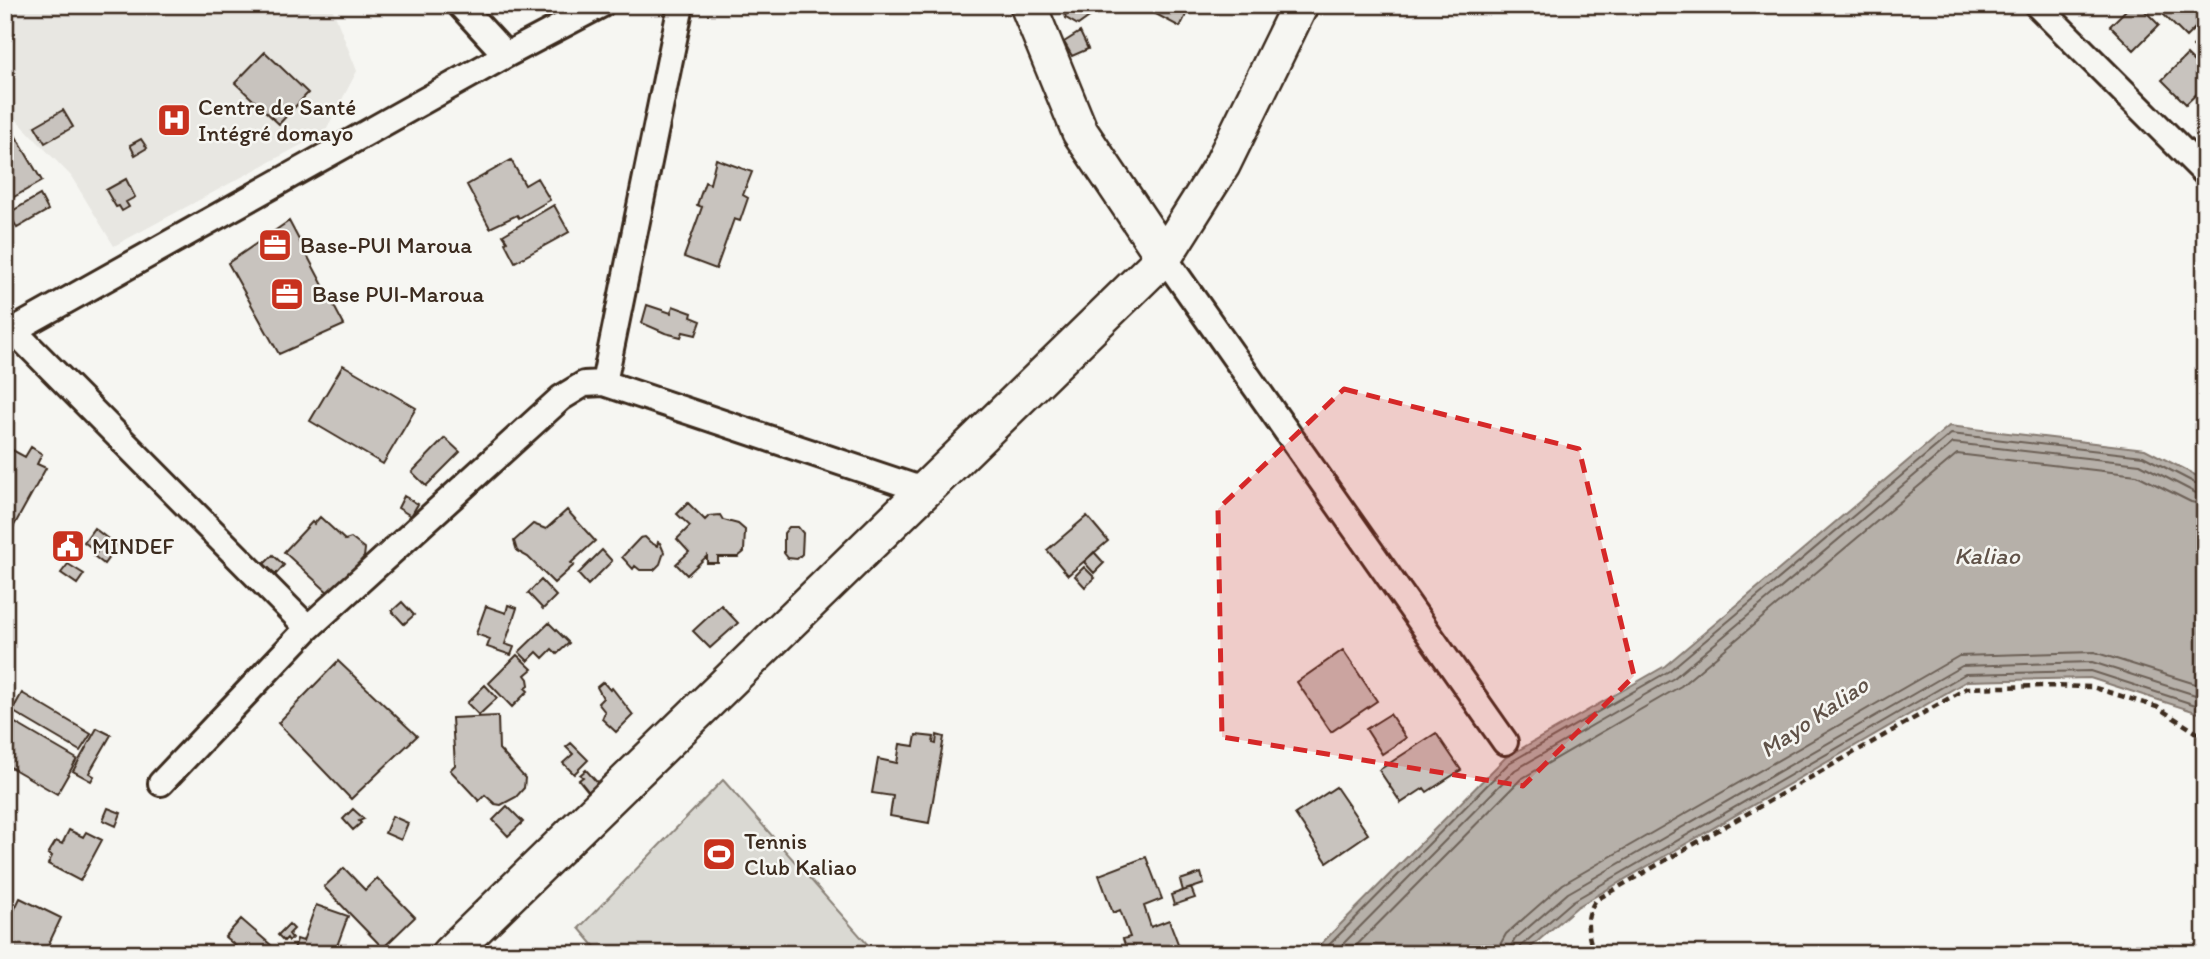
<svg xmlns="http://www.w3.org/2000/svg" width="2210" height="959" font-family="Itim,sans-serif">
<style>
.built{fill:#e8e7e2}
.green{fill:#dad9d3;stroke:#8a8278;stroke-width:2}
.water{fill:#b6b0a9;stroke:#857a71;stroke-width:2}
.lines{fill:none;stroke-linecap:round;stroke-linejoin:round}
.shore{stroke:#6c6056;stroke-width:2}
.building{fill:#c8c3be;stroke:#3b2a1e;stroke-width:2}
.street-casing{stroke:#3b2a1e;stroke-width:30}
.secondary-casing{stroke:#3b2a1e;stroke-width:40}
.path{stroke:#3b2a1e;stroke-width:4.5;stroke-dasharray:7 5;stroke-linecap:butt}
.street{stroke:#f6f6f2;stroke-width:24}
.secondary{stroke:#f6f6f2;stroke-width:35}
.marked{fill:#d62828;fill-opacity:0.2;stroke:#d62828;stroke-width:5;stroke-dasharray:14 9;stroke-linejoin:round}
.labels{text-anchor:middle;stroke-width:5;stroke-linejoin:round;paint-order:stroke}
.poi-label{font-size:23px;fill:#3b2a1e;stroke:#f6f6f2;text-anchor:start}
.water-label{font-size:24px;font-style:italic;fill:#605248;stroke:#f6f6f2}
</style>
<rect width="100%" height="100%" fill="#f6f6f2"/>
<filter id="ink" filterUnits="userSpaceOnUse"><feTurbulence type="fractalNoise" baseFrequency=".0143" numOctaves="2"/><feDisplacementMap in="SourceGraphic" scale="14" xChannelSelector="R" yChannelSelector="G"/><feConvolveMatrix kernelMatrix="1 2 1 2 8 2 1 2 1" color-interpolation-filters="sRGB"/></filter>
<g filter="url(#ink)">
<path class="built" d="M 5,5 L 331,5 L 357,71 L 325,132 L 114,246 L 71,176 L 5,108 Z"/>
<path class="green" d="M 723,780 L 876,954 L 601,954 L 579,928 Z"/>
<path class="water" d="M 1949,426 L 2145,449 L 2205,480 L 2205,715 L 2090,678 L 1967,681 L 1577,907 L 1523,954 L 1311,954 L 1505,758 L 1665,666 Z"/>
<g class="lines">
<path class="shore" d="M 1320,954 L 1509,763 L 1669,671 L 1951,434 L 2143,456 L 2199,485 L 2205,485
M 1333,954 L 1515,770 L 1674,678 L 1953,443 L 2140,464 L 2196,493 L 2205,494
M 1348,954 L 1521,779 L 1681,686 L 1957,454 L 2137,475 L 2191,502 L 2205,505
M 1499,954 L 1501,943 L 1506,934 L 1563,884 L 1959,656 L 2094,652 L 2205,687
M 1510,954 L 1511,946 L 1515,939 L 1568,893 L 1962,666 L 2092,662 L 2205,698
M 1519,954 L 1521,946 L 1573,901 L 1965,674 L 2091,671 L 2205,708"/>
</g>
<path class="building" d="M 1106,5 L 1078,25 L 1066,18 L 1063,6 Z
M 1139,5 L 1191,5 L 1180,27 Z
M 2131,5 L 2139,5 L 2159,25 L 2134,50 L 2110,26 Z
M 2164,5 L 2205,5 L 2205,18 L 2186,37 L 2159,10 Z
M 1080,32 L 1088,49 L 1072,56 L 1064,42 Z
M 2205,34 L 2205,57 L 2193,46 Z
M 265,52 L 308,93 L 279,124 L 235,83 Z
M 2187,55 L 2205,73 L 2205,86 L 2186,104 L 2162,80 Z
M 63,110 L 73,127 L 45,143 L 35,126 Z
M 5,127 L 7,130 L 11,128 L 42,181 L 5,202 Z
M 141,139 L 147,148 L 135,155 L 130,145 Z
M 716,159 L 752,172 L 743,195 L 748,198 L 740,221 L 734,219 L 716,269 L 684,257 L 702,207 L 697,205 L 705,182 L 710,184 Z
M 511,160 L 525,185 L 537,178 L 550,200 L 519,218 L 517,215 L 490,228 L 467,185 Z
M 126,179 L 135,197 L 126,202 L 129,207 L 122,211 L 119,206 L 116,207 L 106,190 Z
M 40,195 L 48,210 L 17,228 L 9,213 Z
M 554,205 L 569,232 L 515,262 L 505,243 L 507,241 L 503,235 Z
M 289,221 L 344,325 L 279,354 L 228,263 Z
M 647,305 L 671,313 L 673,306 L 692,313 L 691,317 L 701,321 L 696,335 L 683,332 L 681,337 L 665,333 L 642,323 Z
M 343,365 L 416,408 L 383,464 L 310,421 Z
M 445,438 L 460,452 L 426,486 L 412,472 Z
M 5,446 L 25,457 L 31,447 L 42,454 L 37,464 L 46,468 L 10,533 L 5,531 Z
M 404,496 L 418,504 L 411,516 L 398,508 Z
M 688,503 L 705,520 L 709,516 L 720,515 L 723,520 L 738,524 L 745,530 L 744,552 L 738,557 L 718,557 L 718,563 L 707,563 L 707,556 L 687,575 L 676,564 L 689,552 L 677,539 L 690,526 L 677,514 Z
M 567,510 L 595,541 L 571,563 L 574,565 L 554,583 L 528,557 L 517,551 L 514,541 L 533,524 L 546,529 Z
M 1087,516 L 1108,541 L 1068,575 L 1047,550 Z
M 320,517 L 345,540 L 351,538 L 365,549 L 364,557 L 331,595 L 284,552 L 312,522 L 314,524 Z
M 789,527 L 798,527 L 803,533 L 802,554 L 797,559 L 788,558 L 784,553 L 784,533 Z
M 94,528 L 117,546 L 104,564 L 94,556 L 97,552 L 84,542 Z
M 645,537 L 650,542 L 657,546 L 658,542 L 660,543 L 664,552 L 660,564 L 654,570 L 640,570 L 635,566 L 633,569 L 622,557 L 640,538 Z
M 602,550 L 612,561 L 588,585 L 578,574 Z
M 1094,552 L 1104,563 L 1094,573 L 1084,562 Z
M 273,555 L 284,565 L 276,574 L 264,564 Z
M 68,564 L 84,574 L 77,584 L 61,573 Z
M 1084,567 L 1095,578 L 1085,587 L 1075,576 Z
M 541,580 L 556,596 L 543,609 L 528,593 Z
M 402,602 L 414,615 L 404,624 L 392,611 Z
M 508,605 L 517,608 L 505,644 L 514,647 L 511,655 L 487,647 L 490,639 L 476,634 L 486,606 L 506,613 Z
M 721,605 L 738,623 L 710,648 L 693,631 Z
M 549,623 L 569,643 L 557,654 L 552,649 L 543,658 L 537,652 L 528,661 L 519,652 Z
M 1343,650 L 1377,701 L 1331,732 L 1297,682 Z
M 517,655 L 532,669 L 525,675 L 528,679 L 529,685 L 525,688 L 528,691 L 512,707 L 489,683 Z
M 338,661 L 417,736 L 351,799 L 278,723 Z
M 603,682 L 610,690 L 612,688 L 633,715 L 616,732 L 602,719 L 605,712 L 598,703 L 603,698 L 597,687 Z
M 485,685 L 497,698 L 479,715 L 467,703 Z
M 22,693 L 91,734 L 80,751 L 12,711 Z
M 1390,714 L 1406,738 L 1382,754 L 1366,729 Z
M 498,716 L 499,749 L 525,778 L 524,788 L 516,797 L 501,805 L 495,804 L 485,795 L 479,801 L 450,770 L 455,765 L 452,718 Z
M 5,717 L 77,759 L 57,794 L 5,764 Z
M 97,728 L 111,735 L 89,773 L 94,776 L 91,781 L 73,771 Z
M 1436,733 L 1461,770 L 1427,792 L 1424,788 L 1401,803 L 1379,770 Z
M 916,735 L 934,737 L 933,743 L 936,744 L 937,735 L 944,737 L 929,823 L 890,816 L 893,796 L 872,793 L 878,759 L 897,763 L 900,744 L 914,746 Z
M 571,743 L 588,760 L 574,774 L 563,763 L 573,754 L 566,747 Z
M 586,770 L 602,788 L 592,796 L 579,780 L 583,777 L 580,775 Z
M 1336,787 L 1368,834 L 1327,862 L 1295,814 Z
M 507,806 L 523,822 L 508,836 L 493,820 Z
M 108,808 L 121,813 L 116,826 L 103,820 Z
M 353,809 L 364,819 L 359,821 L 361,823 L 353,830 L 343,819 Z
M 392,816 L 408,823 L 401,840 L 385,833 Z
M 69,830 L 83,837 L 86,832 L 102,840 L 80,881 L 48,864 L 52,856 L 48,854 L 56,841 L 62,844 Z
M 1146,857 L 1162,899 L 1144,906 L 1151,927 L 1169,920 L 1182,954 L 1128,954 L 1123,939 L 1130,937 L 1120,910 L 1113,913 L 1099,875 Z
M 344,868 L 365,890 L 377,878 L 415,917 L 383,948 L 324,887 Z
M 1201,873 L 1204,884 L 1183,891 L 1180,880 Z
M 1191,888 L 1195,898 L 1174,905 L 1171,895 Z
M 20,898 L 61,918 L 44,954 L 5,954 L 5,929 Z
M 316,905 L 348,916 L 334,954 L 318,951 L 317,954 L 293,953 L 297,939 L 303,941 Z
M 241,919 L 272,946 L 266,954 L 245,954 L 225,937 Z
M 289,924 L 294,929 L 289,934 L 292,938 L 289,941 L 287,938 L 284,941 L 278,935 Z"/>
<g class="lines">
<g class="street-casing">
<path id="street" d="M 460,5 L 506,55
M 2037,5 L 2205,173
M 1164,257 L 1505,742
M 13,330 L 308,628
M 5,335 L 506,55 L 601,5
M 604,383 L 681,5
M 161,783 L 308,628 L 561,398 L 584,384 L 604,383 L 926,491"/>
</g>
<g class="secondary-casing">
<path id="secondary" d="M 1028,5 L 1080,132 L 1164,257
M 449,954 L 1164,257 L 1222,165 L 1300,5"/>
</g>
<path class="path" d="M 1594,954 C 1588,934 1583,918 1596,900 L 1967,688 L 2040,686 L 2092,687 L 2157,707 L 2205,738"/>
<use href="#street" class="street"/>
<use href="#secondary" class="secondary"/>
</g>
</g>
<path class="marked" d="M 1344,389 L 1579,449 L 1634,676 L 1523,786 L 1222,737 L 1218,509 Z"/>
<defs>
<g id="hospital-square" transform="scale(1.75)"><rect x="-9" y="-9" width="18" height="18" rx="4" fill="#c8321e" stroke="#f6f6f2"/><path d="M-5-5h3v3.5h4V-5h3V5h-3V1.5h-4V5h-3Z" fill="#fff"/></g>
<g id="office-square" transform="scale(1.75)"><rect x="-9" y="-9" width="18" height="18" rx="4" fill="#c8321e" stroke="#f6f6f2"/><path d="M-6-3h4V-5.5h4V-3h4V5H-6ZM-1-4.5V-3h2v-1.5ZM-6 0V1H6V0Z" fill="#fff"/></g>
<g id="civic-square" transform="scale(1.75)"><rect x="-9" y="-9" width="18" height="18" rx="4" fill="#c8321e" stroke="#f6f6f2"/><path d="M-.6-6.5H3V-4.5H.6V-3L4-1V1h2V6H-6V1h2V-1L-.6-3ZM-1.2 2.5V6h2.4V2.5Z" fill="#fff"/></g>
<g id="stadium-square" transform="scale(1.75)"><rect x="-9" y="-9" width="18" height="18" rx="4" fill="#c8321e" stroke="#f6f6f2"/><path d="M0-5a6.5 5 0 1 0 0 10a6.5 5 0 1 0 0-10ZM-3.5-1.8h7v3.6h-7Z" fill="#fff"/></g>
</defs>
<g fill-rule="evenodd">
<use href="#hospital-square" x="174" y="120"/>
<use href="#office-square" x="275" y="245"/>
<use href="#office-square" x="287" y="294"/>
<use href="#civic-square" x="68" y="546"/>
<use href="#stadium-square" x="719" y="854"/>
</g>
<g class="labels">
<g class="poi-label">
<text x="198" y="115">Centre de Santé<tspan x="198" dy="26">Intégré domayo</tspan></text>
<text x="300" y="253">Base-PUI Maroua</text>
<text x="312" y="302">Base PUI-Maroua</text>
<text x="92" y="554">MINDEF</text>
<text x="744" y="849">Tennis<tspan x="744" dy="26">Club Kaliao</tspan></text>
</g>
<g class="water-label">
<text x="1987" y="564">Kaliao</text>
<text transform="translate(1814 717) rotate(-34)" y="8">Mayo Kaliao</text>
</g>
</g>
<rect width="2210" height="959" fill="none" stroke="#f6f6f2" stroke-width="28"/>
<rect x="14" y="14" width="2182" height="931" fill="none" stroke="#3b2a1e" stroke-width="2.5" filter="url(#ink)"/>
</svg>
